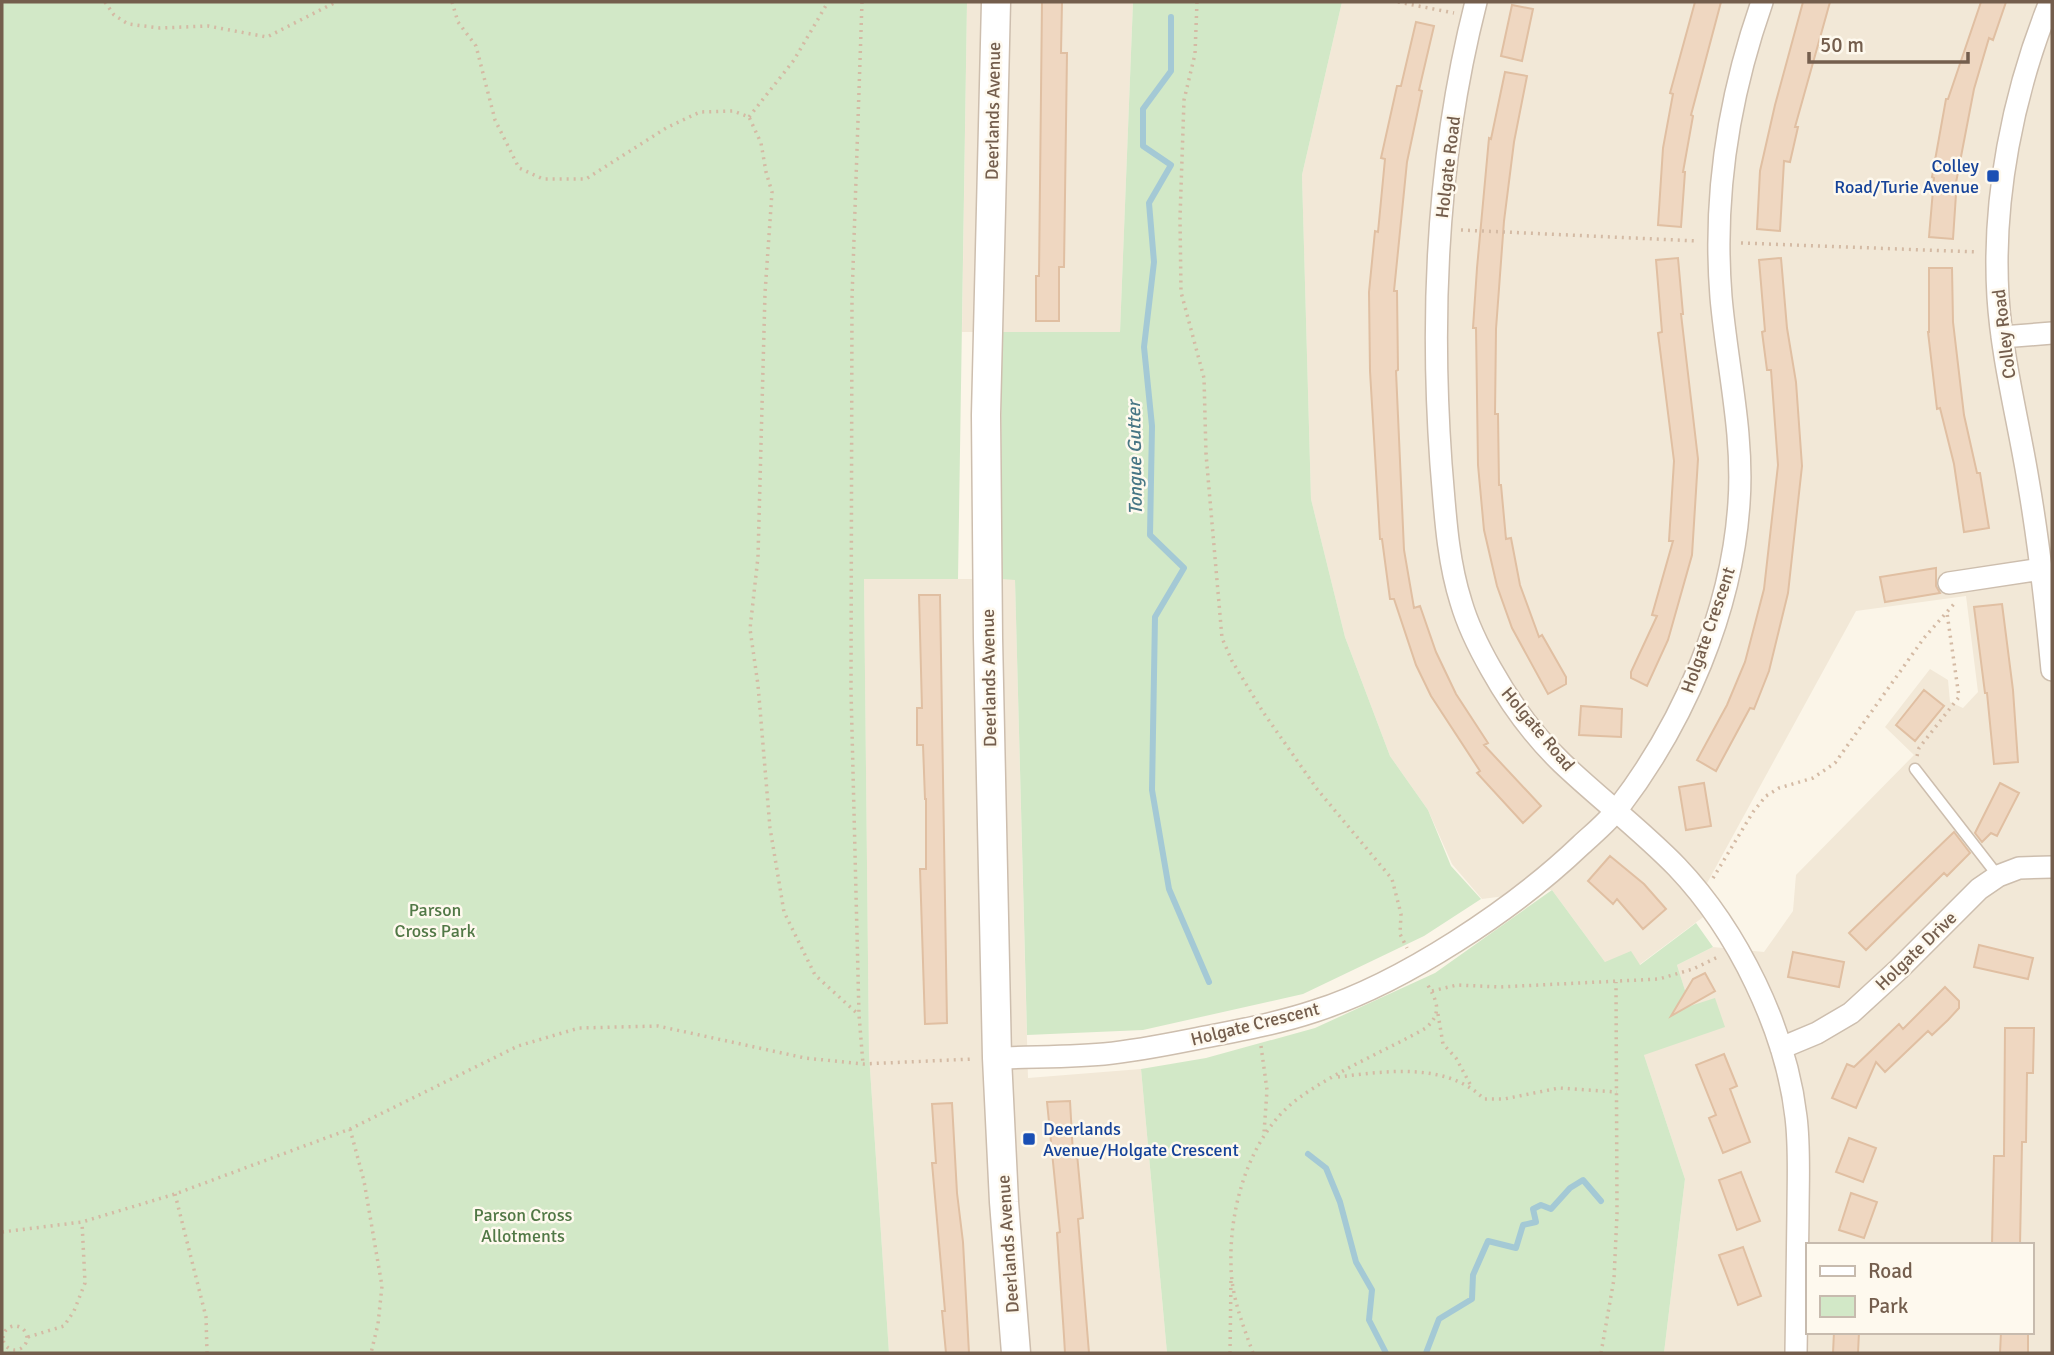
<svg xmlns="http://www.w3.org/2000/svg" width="2054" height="1355" font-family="Signika,sans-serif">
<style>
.residential{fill:#f2e8d7;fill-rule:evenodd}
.green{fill:#d2e8c7}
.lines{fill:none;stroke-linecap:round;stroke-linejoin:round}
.stream{stroke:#a4c9d5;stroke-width:6}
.building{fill:#efd7c1;stroke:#e0bfa2;stroke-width:2}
.service-casing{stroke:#cdbeae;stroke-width:13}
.minor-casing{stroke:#cdbeae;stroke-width:24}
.tertiary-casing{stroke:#cdbeae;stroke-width:31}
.path{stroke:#d4baa4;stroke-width:3.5;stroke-dasharray:2 5;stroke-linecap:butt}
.service{stroke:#fff;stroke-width:10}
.minor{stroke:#fff;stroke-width:21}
.tertiary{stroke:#fff;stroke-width:28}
.transit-dot{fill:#1a4fb4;stroke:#fef9ee;stroke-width:2.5}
.labels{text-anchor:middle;stroke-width:5;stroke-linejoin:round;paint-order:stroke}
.street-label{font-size:18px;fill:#745e4d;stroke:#fef9ee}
.transit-label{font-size:18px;fill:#164399;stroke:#fef9ee;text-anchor:end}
.park-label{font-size:18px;fill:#517846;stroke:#fef9ee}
.water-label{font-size:19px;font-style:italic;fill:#487685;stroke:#fef9ee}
</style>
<rect width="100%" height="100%" fill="#fbf5e8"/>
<path class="residential" d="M 967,2 L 1133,2 L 1120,332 L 962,332 Z
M 1342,2 L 2052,2 L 2052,1353 L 1664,1353 L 1685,1179 L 1644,1055 L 1690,1006 L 1677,965 L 1713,947 L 1764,952 L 1793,911 L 1796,875 L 1914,755 L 1885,727 L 1930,669 L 1948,680 L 1950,702 L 1963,708 L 1978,692 L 1966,596 L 1856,611 L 1706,885 L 1722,903 L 1639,965 L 1605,962 L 1552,890 L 1482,899 L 1452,864 L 1428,810 L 1390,756 L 1345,637 L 1311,499 L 1302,175 ZM 1807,1245 L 2031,1245 L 2031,1332 L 1807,1332 Z
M 864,579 L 1015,579 L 1028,1078 L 1141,1069 L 1167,1353 L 889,1353 L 869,1054 Z"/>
<path class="green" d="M 2,2 L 967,2 L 958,579 L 864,579 L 869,1054 L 889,1353 L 2,1353 Z
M 1133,2 L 1342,2 L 1302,175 L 1311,499 L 1345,637 L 1390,756 L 1428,810 L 1451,866 L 1481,899 L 1424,936 L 1303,994 L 1143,1030 L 1027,1035 L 1015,580 L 1002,579 L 1001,332 L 1120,332 Z
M 1552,890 L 1605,962 L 1631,951 L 1640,965 L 1696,923 L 1713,947 L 1677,965 L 1690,1006 L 1715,998 L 1725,1027 L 1644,1055 L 1685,1179 L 1664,1353 L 1167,1353 L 1141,1069 L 1206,1058 L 1315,1028 L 1435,973 Z"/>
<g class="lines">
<path class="stream" d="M 1171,17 L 1171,71 L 1143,109 L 1143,146 L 1171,165 L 1149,203 L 1154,262 L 1144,347 L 1152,426 L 1150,535 L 1184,568 L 1155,617 L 1152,790 L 1169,889 L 1209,982
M 1308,1154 L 1326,1168 L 1340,1202 L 1356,1262 L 1372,1290 L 1369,1320 L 1386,1353
M 1426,1353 L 1439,1319 L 1472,1299 L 1473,1275 L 1488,1241 L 1516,1248 L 1523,1225 L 1536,1222 L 1533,1209 L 1541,1205 L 1551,1209 L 1570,1188 L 1583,1180 L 1601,1201"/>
</g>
<path class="building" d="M 1042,2 L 1062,2 L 1061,53 L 1067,53 L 1064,267 L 1059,267 L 1059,321 L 1036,321 L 1036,276 L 1039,276 Z
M 1695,2 L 1721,2 L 1691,115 L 1693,116 L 1683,172 L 1685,172 L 1681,227 L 1658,225 L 1663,148 L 1673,94 L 1670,93 Z
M 1803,2 L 1830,2 L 1795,127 L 1798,127 L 1790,162 L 1784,161 L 1780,231 L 1757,229 L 1760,171 L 1775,105 Z
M 1981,2 L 2006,2 L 1993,40 L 1989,38 L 1974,89 L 1954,193 L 1956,194 L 1953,239 L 1929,237 L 1934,178 L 1932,177 L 1946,99 L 1948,99 Z
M 1512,5 L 1533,9 L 1522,61 L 1501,56 Z
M 1416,22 L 1434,26 L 1419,90 L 1422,91 L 1407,162 L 1394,291 L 1397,291 L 1398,370 L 1396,371 L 1404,550 L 1414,608 L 1420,606 L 1436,652 L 1456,694 L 1488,743 L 1484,745 L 1541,806 L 1523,823 L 1477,773 L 1480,771 L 1431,696 L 1416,665 L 1394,599 L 1390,599 L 1382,539 L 1380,539 L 1370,371 L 1369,292 L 1375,231 L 1378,232 L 1385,159 L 1381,158 L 1397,86 L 1401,86 Z
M 1505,72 L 1527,76 L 1514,142 L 1504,221 L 1496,329 L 1495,414 L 1498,414 L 1499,485 L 1501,485 L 1506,539 L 1511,538 L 1520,585 L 1539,637 L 1542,635 L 1566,677 L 1566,684 L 1548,694 L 1512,628 L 1497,586 L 1484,530 L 1478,465 L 1476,328 L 1473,328 L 1477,268 L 1489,138 L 1491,139 Z
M 1678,258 L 1683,314 L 1681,314 L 1698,459 L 1692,555 L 1668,640 L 1647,686 L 1631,678 L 1631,672 L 1657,616 L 1652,615 L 1673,541 L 1669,541 L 1674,461 L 1658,333 L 1662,332 L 1656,260 Z
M 1781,258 L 1787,328 L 1796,382 L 1802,466 L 1788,593 L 1769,671 L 1754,709 L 1750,708 L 1716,771 L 1697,760 L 1727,705 L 1745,662 L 1764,589 L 1778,465 L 1771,370 L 1767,370 L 1762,332 L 1765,331 L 1759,260 Z
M 1929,268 L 1952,268 L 1953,322 L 1964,415 L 1977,473 L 1980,473 L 1989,528 L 1964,532 L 1954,464 L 1940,408 L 1937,409 L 1928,332 L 1929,332 Z
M 1936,568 L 1936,586 L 1940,593 L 1885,602 L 1880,577 Z
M 919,595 L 940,595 L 947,1023 L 925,1024 L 920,869 L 926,869 L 926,799 L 925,799 L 923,745 L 917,745 L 917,708 L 922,708 Z
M 2002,604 L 2013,690 L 2018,762 L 1994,764 L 1987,693 L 1985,693 L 1974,607 Z
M 1924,690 L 1944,706 L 1915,741 L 1896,725 Z
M 1581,706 L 1622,709 L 1621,737 L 1579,735 Z
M 1704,783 L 1711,826 L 1686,830 L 1679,787 Z
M 2000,783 L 2019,793 L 1997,836 L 1991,833 L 1982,842 L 1975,833 Z
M 1954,832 L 1970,853 L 1947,876 L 1944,873 L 1866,950 L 1849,933 Z
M 1610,856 L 1644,884 L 1666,909 L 1643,929 L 1617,899 L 1613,904 L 1588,881 Z
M 1979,945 L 2033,958 L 2028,979 L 1974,967 Z
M 1793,952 L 1844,962 L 1839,987 L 1788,977 Z
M 1705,973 L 1715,991 L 1671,1016 L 1693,979 Z
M 1945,987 L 1959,1001 L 1959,1008 L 1948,1020 L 1932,1035 L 1928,1031 L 1885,1072 L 1876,1062 L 1856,1108 L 1832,1098 L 1847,1064 L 1854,1067 L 1899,1024 L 1903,1029 Z
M 2005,1028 L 2034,1028 L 2033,1073 L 2027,1073 L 2026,1142 L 2022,1142 L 2020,1245 L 1992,1245 L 1994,1156 L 2004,1156 Z
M 1724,1054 L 1737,1086 L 1730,1089 L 1750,1142 L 1723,1153 L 1709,1118 L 1716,1115 L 1696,1065 Z
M 1070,1101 L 1073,1154 L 1077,1154 L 1083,1218 L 1078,1219 L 1089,1353 L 1065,1353 L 1064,1336 L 1057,1233 L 1060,1232 L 1047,1102 Z
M 952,1103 L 957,1193 L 963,1242 L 969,1353 L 946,1353 L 942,1311 L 945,1311 L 932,1163 L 936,1163 L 932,1104 Z
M 1849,1138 L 1876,1148 L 1863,1182 L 1836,1172 Z
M 1741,1172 L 1760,1221 L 1737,1230 L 1719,1180 Z
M 1851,1193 L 1877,1202 L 1864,1238 L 1839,1230 Z
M 1743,1247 L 1761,1296 L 1738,1305 L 1719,1255 Z
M 1834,1332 L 1859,1332 L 1858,1353 L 1833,1353 Z
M 2001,1332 L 2028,1332 L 2028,1353 L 2000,1353 Z"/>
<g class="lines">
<g class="service-casing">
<path id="service" d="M 1915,769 L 1998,876"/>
</g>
<g class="minor-casing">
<path id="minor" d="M 1476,2 C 1438,151 1430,310 1441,464 C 1445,510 1447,558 1461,602 C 1468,626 1479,648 1491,669 C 1510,703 1535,737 1562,763 C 1600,799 1641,830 1677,867 C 1738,931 1786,1030 1796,1117 C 1800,1149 1798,1181 1798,1213 C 1797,1260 1797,1306 1796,1353
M 2050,2 C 2013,93 1992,199 1998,297 C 2002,359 2018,419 2028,480 C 2039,543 2046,606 2052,670
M 2002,337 L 2052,333
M 1949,583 L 2042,569
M 1781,1048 L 1817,1033 L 1851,1013 L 1899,969 L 1979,889 L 1998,876 L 2019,868 L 2052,867
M 997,1058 C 1032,1057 1069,1057 1104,1054 C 1135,1051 1165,1045 1195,1039 C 1236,1031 1276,1024 1315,1011 C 1403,983 1514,909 1581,845 C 1594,833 1609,821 1619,807 C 1684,722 1732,611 1739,503 C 1744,433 1727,366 1721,297 C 1713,197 1729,96 1762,2"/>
</g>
<g class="tertiary-casing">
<path id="tertiary" d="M 996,2 L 986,415 L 988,638 L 997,1058 L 1004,1202 L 1016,1353"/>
</g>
<path class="path" d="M 105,2 L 114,15 L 128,24 L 160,28 L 208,26 L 267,37 L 336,2
M 452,2 L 458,22 L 476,46 L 495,120 L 519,168 L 543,179 L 586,179 L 666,128 L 700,112 L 733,111 L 749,117 L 761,143 L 766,172 L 772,192 L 765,293 L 758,557 L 750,629 L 758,685 L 770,828 L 784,912 L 815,975 L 859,1015
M 862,2 L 852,298 L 851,691 L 859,1015 L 863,1064
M 1197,2 L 1195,54 L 1184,100 L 1180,218 L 1181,292 L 1204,378 L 1206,454 L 1222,638 L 1232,661 L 1263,712 L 1317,789 L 1392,879 L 1401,914 L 1400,934 L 1407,948
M 1398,2 L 1454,13
M 749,117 L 794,60 L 828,2
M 1461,230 L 1698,241
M 1741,243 L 1978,252
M 1917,756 L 1919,748 L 1959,697 L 1947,613
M 1713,878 L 1753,812 L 1766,796 L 1779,788 L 1813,778 L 1835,763 L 1924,638 L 1954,604
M 1432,991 L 1457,985 L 1499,987 L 1659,979 L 1693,969 L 1718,957
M 1438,1014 L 1443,1044 L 1456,1058 L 1470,1084
M 1261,1046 L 1267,1090 L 1264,1133
M 1338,1077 C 1386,1071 1447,1062 1484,1099 L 1504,1099 L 1559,1088 L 1617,1092
M 350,1129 L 364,1181 L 382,1286 L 378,1324 L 371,1353
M 175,1194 L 206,1317 L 207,1353
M 2,1232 L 82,1222 L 175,1194 L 350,1129 L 518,1046 L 579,1028 L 658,1026 L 805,1058 L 863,1064 L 973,1059
M3 1338a12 12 0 1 1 24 0a12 12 0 1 1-24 0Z
M 28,1337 L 64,1326 L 74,1311 L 85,1283 L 82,1222
M 1230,1353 L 1231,1278
M 1253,1353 C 1243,1325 1231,1296 1231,1265 C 1229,1207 1250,1133 1299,1098 C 1334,1072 1387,1050 1426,1028 C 1443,1012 1437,1001 1426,982
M 1601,1353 L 1614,1279 L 1617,1214 L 1616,982"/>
<use href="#service" class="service"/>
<use href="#minor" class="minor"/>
<use href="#tertiary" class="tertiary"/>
</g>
<g class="transit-dot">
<rect x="1986" y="169" width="14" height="14" rx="3.5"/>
<rect x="1022" y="1132" width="14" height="14" rx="3.5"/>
</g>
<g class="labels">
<g class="street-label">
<text transform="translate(993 111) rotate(-89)" y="6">Deerlands Avenue</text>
<text transform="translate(1448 167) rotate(-83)" y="6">Holgate Road</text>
<text transform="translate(2004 334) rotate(-97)" y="6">Colley Road</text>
<text transform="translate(1708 630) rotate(-71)" y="6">Holgate Crescent</text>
<text transform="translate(989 678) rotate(-91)" y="6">Deerlands Avenue</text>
<text transform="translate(1538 729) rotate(50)" y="6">Holgate Road</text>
<text transform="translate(1916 951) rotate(-44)" y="6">Holgate Drive</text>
<text transform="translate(1255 1024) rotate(-14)" y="6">Holgate Crescent</text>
<text transform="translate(1008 1244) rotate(-94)" y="6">Deerlands Avenue</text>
</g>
<g class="transit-label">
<text x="1979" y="172">Colley<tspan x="1979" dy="21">Road/Turie Avenue</tspan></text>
<text x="1043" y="1135" text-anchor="start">Deerlands<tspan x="1043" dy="21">Avenue/Holgate Crescent</tspan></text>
</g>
<g class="park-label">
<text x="435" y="916">Parson<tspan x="435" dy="21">Cross Park</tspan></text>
<text x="523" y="1221">Parson Cross<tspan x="523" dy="21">Allotments</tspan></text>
</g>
<g class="water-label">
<text transform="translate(1134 458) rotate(-91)" y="7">Tongue Gutter</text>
</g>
</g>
<rect width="2054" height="1355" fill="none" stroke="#745e4d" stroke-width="7"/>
<rect x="1806" y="1243" width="228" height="91" fill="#fef9ee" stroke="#c7bbae" stroke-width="2"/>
<rect x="1820" y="1266" width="35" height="10" fill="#ffffff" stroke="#c7bbae" stroke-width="2"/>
<text x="1868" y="1278" font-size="21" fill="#745e4d">Road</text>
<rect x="1820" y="1296" width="35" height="21" fill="#d2e8c7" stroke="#c7bbae" stroke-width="2"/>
<text x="1868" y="1313" font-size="21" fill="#745e4d">Park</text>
<path d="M1809 52v10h159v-10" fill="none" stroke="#745e4d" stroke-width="3.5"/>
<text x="1820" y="52" font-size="21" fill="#745e4d" stroke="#fef9ee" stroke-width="5" paint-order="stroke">50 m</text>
</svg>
